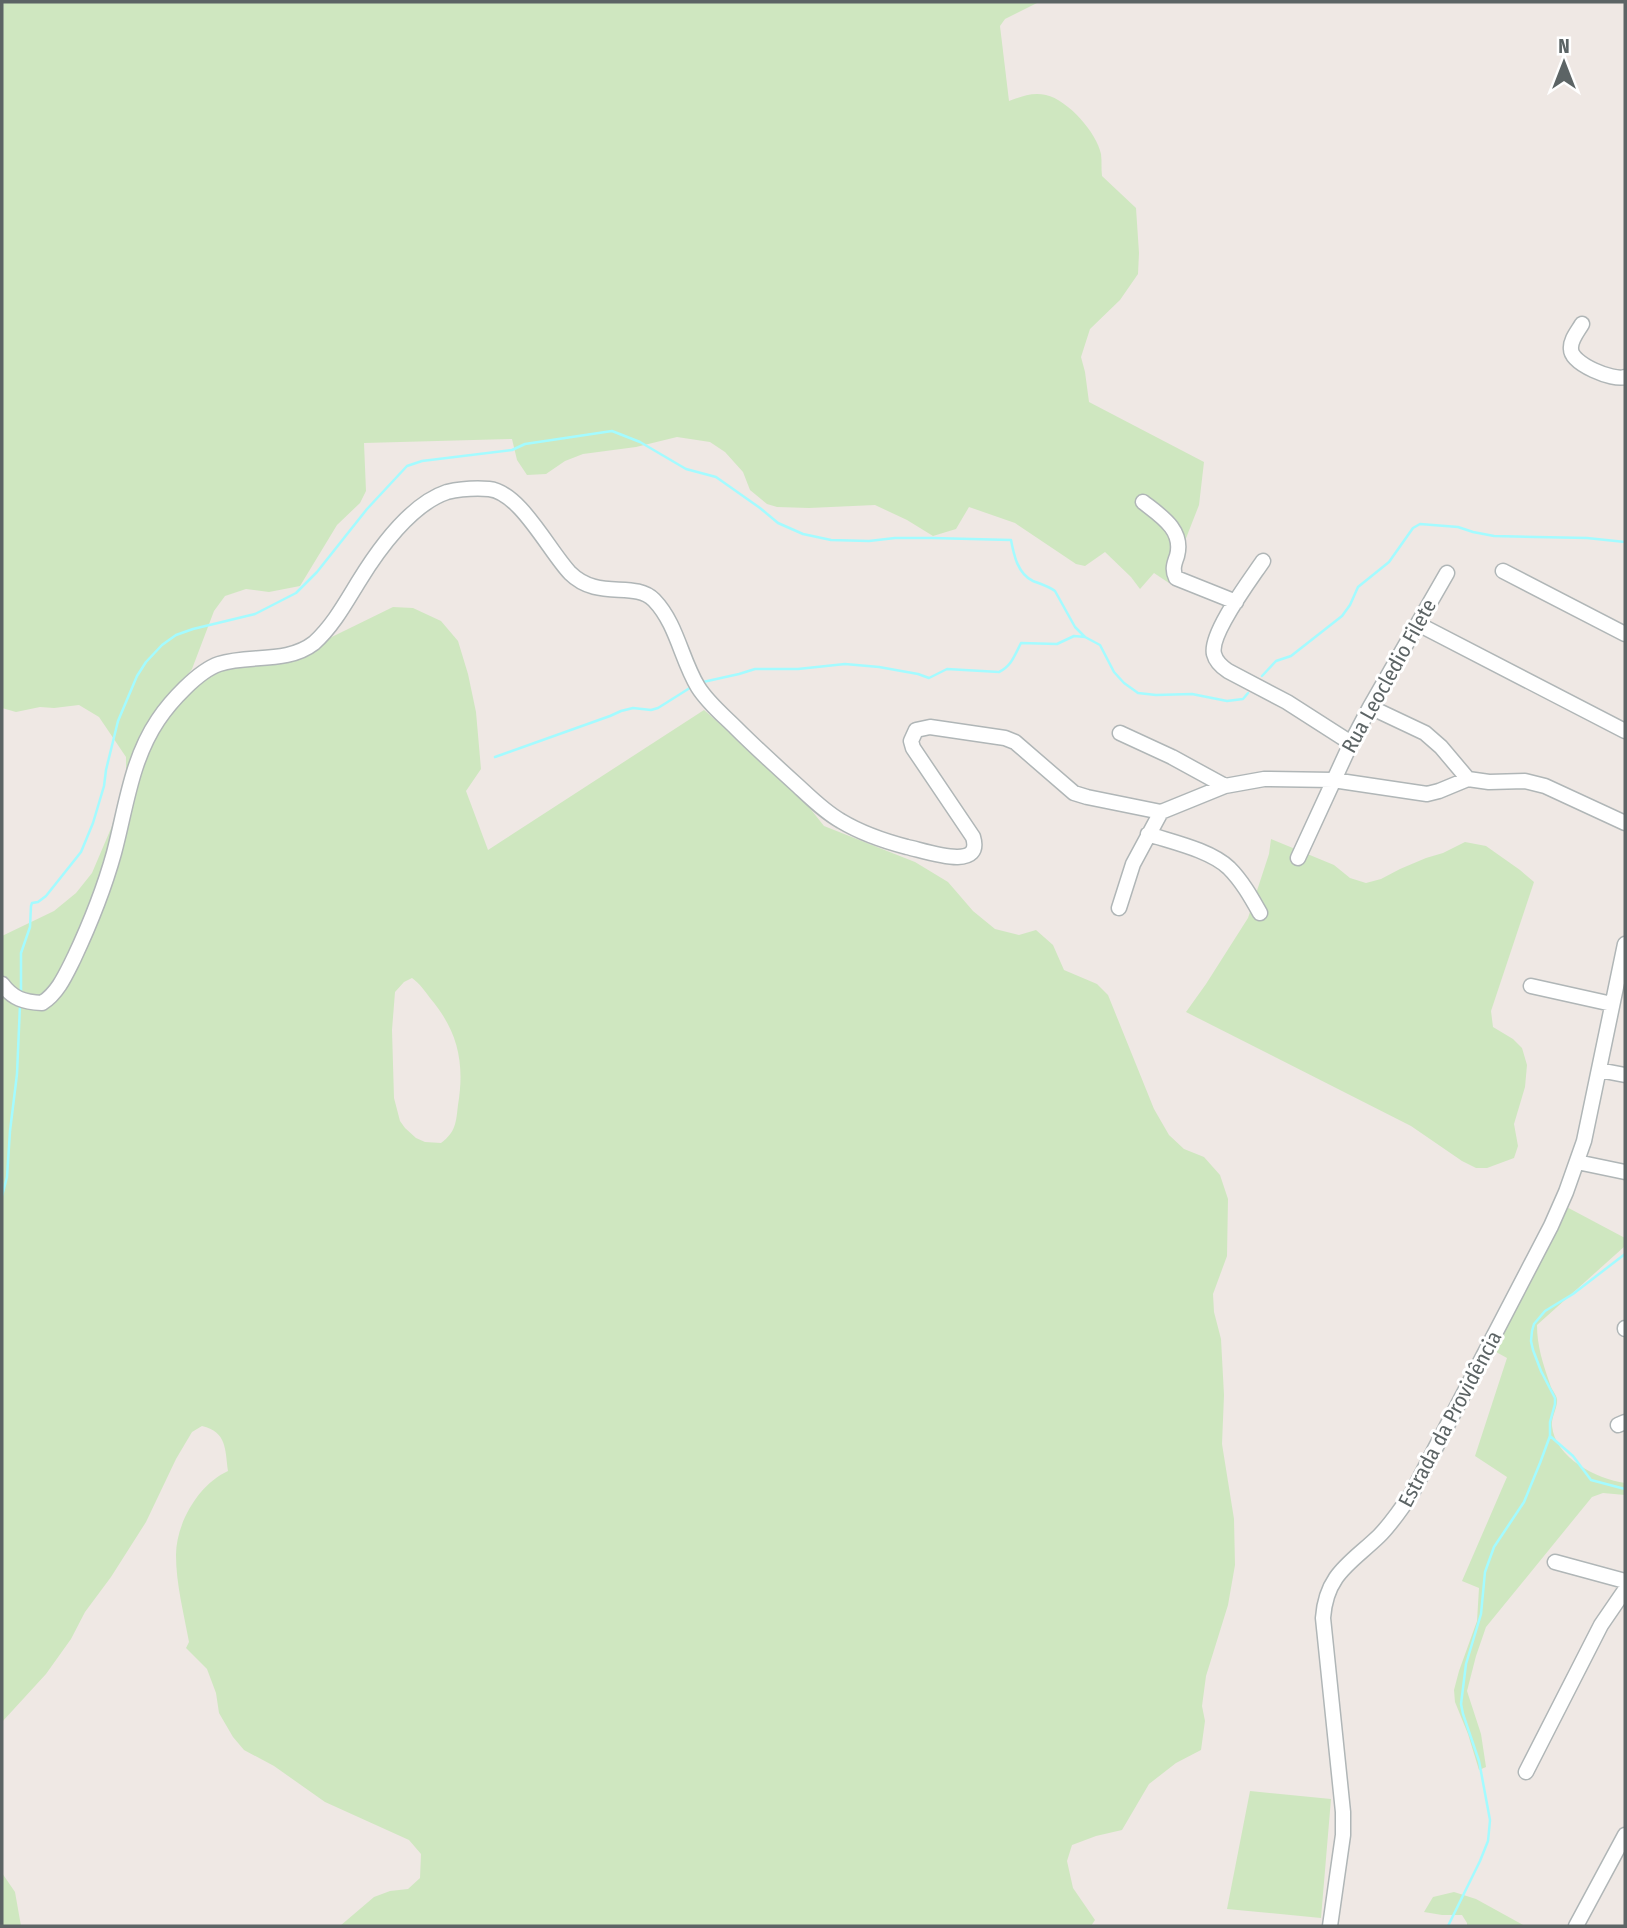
<svg xmlns="http://www.w3.org/2000/svg" width="1627" height="1928" font-family="'Fira Sans Condensed',sans-serif">
<style>
.green{fill:#cfe7c0;fill-rule:evenodd}
.lines{fill:none;stroke-linecap:round;stroke-linejoin:round}
.stream{stroke:#a4fbff;stroke-width:2.5}
.minor-casing{stroke:#b0b6b7;stroke-width:17}
.minor{stroke:#fff;stroke-width:14}
.labels{text-anchor:middle;stroke-width:6;stroke-linejoin:round;paint-order:stroke}
.street-label{font-size:21px;fill:#5c6465;stroke:#fff}
</style>
<rect width="100%" height="100%" fill="#efe8e4"/>
<path class="green" d="M 2,2 L 1039,2 L 1005,19 L 1000,26 L 1009,101 C 1022,96 1033,92 1046,95 C 1068,100 1097,133 1101,154 C 1102,161 1101,169 1102,176 L 1136,208 L 1139,253 L 1138,274 L 1120,300 L 1090,329 L 1081,357 L 1085,372 L 1089,402 L 1204,462 L 1199,505 L 1174,569 L 1172,581 L 1169,583 L 1154,573 L 1140,589 L 1131,577 L 1105,552 L 1085,566 L 1076,564 L 1015,523 L 969,507 L 956,529 L 933,536 L 907,520 L 875,505 L 809,508 L 777,507 L 767,504 L 750,490 L 743,472 L 725,452 L 710,442 L 677,437 L 636,447 L 583,454 L 565,461 L 546,474 L 527,475 L 517,460 L 512,439 L 364,443 L 366,491 L 360,503 L 337,525 L 300,586 L 269,592 L 246,589 L 225,596 L 214,611 L 192,669 L 179,685 L 238,658 L 299,653 L 393,607 L 413,608 L 441,621 L 458,641 L 468,674 L 476,712 L 481,769 L 466,791 L 488,850 L 704,710 L 793,787 L 824,826 L 915,862 L 948,882 L 973,911 L 995,929 L 1019,935 L 1036,930 L 1053,945 L 1064,970 L 1097,984 L 1108,995 L 1154,1109 L 1169,1135 L 1184,1149 L 1204,1157 L 1220,1175 L 1228,1199 L 1227,1256 L 1213,1294 L 1214,1312 L 1221,1339 L 1224,1395 L 1222,1444 L 1234,1519 L 1235,1565 L 1228,1605 L 1206,1676 L 1202,1706 L 1205,1721 L 1201,1750 L 1176,1763 L 1149,1784 L 1122,1830 L 1096,1836 L 1072,1845 L 1067,1861 L 1073,1888 L 1095,1920 L 1091,1926 L 340,1926 L 374,1897 L 390,1891 L 408,1889 L 420,1878 L 421,1854 L 409,1840 L 325,1802 L 274,1766 L 244,1750 L 233,1737 L 219,1713 L 216,1693 L 207,1669 L 186,1648 L 189,1642 C 184,1614 176,1584 176,1555 C 176,1523 199,1484 228,1471 C 225,1449 227,1432 202,1426 L 192,1432 L 176,1459 L 146,1522 L 111,1577 L 85,1612 L 71,1639 L 46,1674 L 2,1722 L 2,936 L 54,911 L 76,893 L 92,873 L 112,826 L 122,789 L 126,773 L 126,757 L 99,717 L 79,705 L 54,708 L 40,707 L 16,712 L 2,708 ZM 412,978 C 420,984 424,990 430,998 C 458,1031 465,1063 458,1105 C 456,1122 456,1132 441,1143 L 425,1142 L 416,1138 L 405,1128 L 400,1121 L 394,1098 L 392,1030 L 395,992 L 404,982 Z
M 1271,839 L 1334,865 L 1350,878 L 1366,883 L 1381,879 L 1400,869 L 1426,858 L 1443,853 L 1465,842 L 1486,846 L 1520,870 L 1534,882 L 1491,1011 L 1493,1027 L 1513,1039 L 1522,1048 L 1527,1065 L 1525,1087 L 1514,1124 L 1518,1146 L 1514,1158 L 1487,1168 L 1476,1168 L 1462,1161 L 1411,1126 L 1186,1012 L 1206,984 L 1248,918 L 1269,854 Z
M 1561,1204 L 1625,1238 L 1625,1246 L 1537,1325 C 1537,1346 1543,1364 1550,1384 C 1551,1389 1556,1394 1557,1399 C 1558,1407 1551,1417 1552,1426 C 1555,1458 1597,1479 1625,1483 L 1625,1495 L 1603,1493 L 1592,1497 L 1486,1627 L 1476,1656 L 1467,1691 L 1481,1734 L 1486,1767 L 1479,1770 L 1468,1734 L 1455,1702 L 1454,1690 L 1459,1671 L 1477,1621 L 1479,1588 L 1462,1581 L 1507,1477 L 1475,1456 L 1507,1358 L 1487,1347 Z
M 1250,1791 L 1331,1799 L 1321,1918 L 1227,1909 Z
M 2,1873 L 15,1892 L 21,1926 L 2,1926 Z
M 1454,1892 L 1476,1899 L 1525,1926 L 1467,1926 L 1467,1923 L 1462,1915 L 1442,1915 L 1424,1912 L 1433,1897 Z"/>
<g class="lines">
<path class="stream" d="M 1262,676 L 1276,661 L 1291,656 L 1342,616 L 1350,605 L 1358,587 L 1389,562 L 1413,528 L 1420,524 L 1458,527 L 1473,532 L 1494,536 L 1587,538 L 1625,542
M 703,682 L 739,674 L 755,669 L 798,669 L 845,664 L 879,667 L 918,674 L 929,678 L 947,669 L 999,672 C 1012,666 1015,654 1021,643 L 1057,644 L 1074,636 L 1085,637
M 495,757 L 610,716 L 621,711 L 633,708 L 651,710 L 658,708 L 693,686
M 21,995 L 21,953 L 30,927 L 31,906 L 32,903 L 38,902 L 46,896 L 81,852 L 93,823 L 104,786 L 106,770 L 118,721 L 137,676 L 146,662 L 162,645 L 176,635 L 193,629 L 255,614 L 296,593 L 317,572 L 367,509 L 407,466 L 422,461 L 512,450 L 525,444 L 612,431 L 640,442 L 686,469 L 716,477 L 760,508 L 778,523 L 803,534 L 831,540 L 869,541 L 895,538 L 932,538 L 1011,540 C 1014,556 1018,574 1033,581 C 1041,584 1048,586 1055,591 L 1075,627 L 1085,637 L 1100,645 L 1114,672 L 1124,683 L 1138,693 L 1156,695 L 1192,694 L 1227,701 L 1243,699 L 1248,693
M 2,1196 L 7,1177 L 10,1131 L 17,1074 L 20,1005
M 1550,1436 L 1573,1456 L 1591,1480 L 1625,1489
M 1448,1926 L 1480,1861 L 1488,1841 L 1489,1831 L 1490,1820 L 1479,1761 L 1463,1714 L 1461,1704 L 1466,1664 L 1481,1614 L 1485,1572 L 1494,1547 L 1524,1502 L 1540,1463 L 1550,1436 L 1550,1422 L 1555,1404 L 1555,1398 L 1541,1371 L 1533,1350 L 1531,1341 L 1532,1331 L 1534,1324 L 1545,1311 L 1573,1294 L 1625,1254"/>
<g class="minor-casing">
<path id="minor" d="M 1582,324 C 1578,331 1570,340 1571,349 C 1571,364 1613,381 1625,377
M 1143,502 C 1161,516 1184,530 1177,556 C 1174,564 1172,570 1176,578 L 1236,602
M 1263,561 C 1251,579 1209,634 1214,654 C 1216,662 1222,667 1228,671 L 1287,702 L 1351,743
M 1503,571 L 1625,634
M 1418,624 L 1625,731
M 1370,707 L 1425,733 L 1441,747 L 1468,779
M 1120,733 L 1172,757 L 1225,786
M 1148,834 C 1172,842 1210,850 1229,868 C 1242,881 1251,897 1260,913
M 1298,858 L 1351,743 L 1370,707 L 1447,573
M 1119,908 L 1133,864 L 1161,812
M 2,984 C 13,999 24,1002 42,1003 C 58,993 66,974 74,958 C 90,924 104,889 114,853 C 126,808 131,760 158,720 C 170,702 198,671 219,664 C 249,654 287,664 314,643 C 333,626 346,602 359,581 C 378,550 411,504 447,492 C 460,489 475,488 489,489 C 520,492 549,551 570,573 C 598,601 634,580 654,600 C 677,624 681,659 698,687 C 708,703 723,715 736,728 C 756,748 777,767 798,786 C 812,799 825,812 841,821 C 861,833 884,841 907,847 C 923,850 984,873 973,837 L 913,748 L 911,741 L 916,730 L 930,727 L 1005,738 L 1015,742 L 1074,793 L 1087,797 L 1161,812 L 1225,786 L 1264,779 L 1333,780 L 1427,794 L 1439,791 L 1468,779 L 1489,782 L 1525,781 L 1545,786 L 1625,823
M 1531,986 L 1612,1004
M 1599,1070 L 1625,1075
M 1577,1162 L 1625,1172
M 1625,1328 L 1625,1329
M 1618,1425 L 1625,1422
M 1555,1562 L 1625,1581
M 1526,1772 L 1601,1625 L 1625,1590
M 1330,1926 L 1343,1835 L 1343,1812 L 1323,1618 C 1326,1574 1351,1563 1379,1536 C 1392,1523 1402,1508 1412,1493 L 1551,1226 L 1566,1192 L 1584,1141 L 1625,944
M 1576,1926 L 1625,1835"/>
</g>
<use href="#minor" class="minor"/>
</g>
<g class="labels">
<g class="street-label">
<text transform="translate(1389 676) rotate(-61)" y="7">Rua Leocledio Filete</text>
<text transform="translate(1450 1419) rotate(-62)" y="7">Estrada da Providência</text>
</g>
</g>
<rect width="1627" height="1928" fill="none" stroke="#5c6465" stroke-width="7"/>
<g transform="translate(1564 63)" stroke="#ffffff" stroke-width="5" paint-order="stroke">
<path d="M0-5L12 26L0 18L-12 26Z" fill="#5c6465"/>
<text y="-10" font-size="19" font-weight="bold" text-anchor="middle" fill="#5c6465">N</text>
</g>
</svg>
